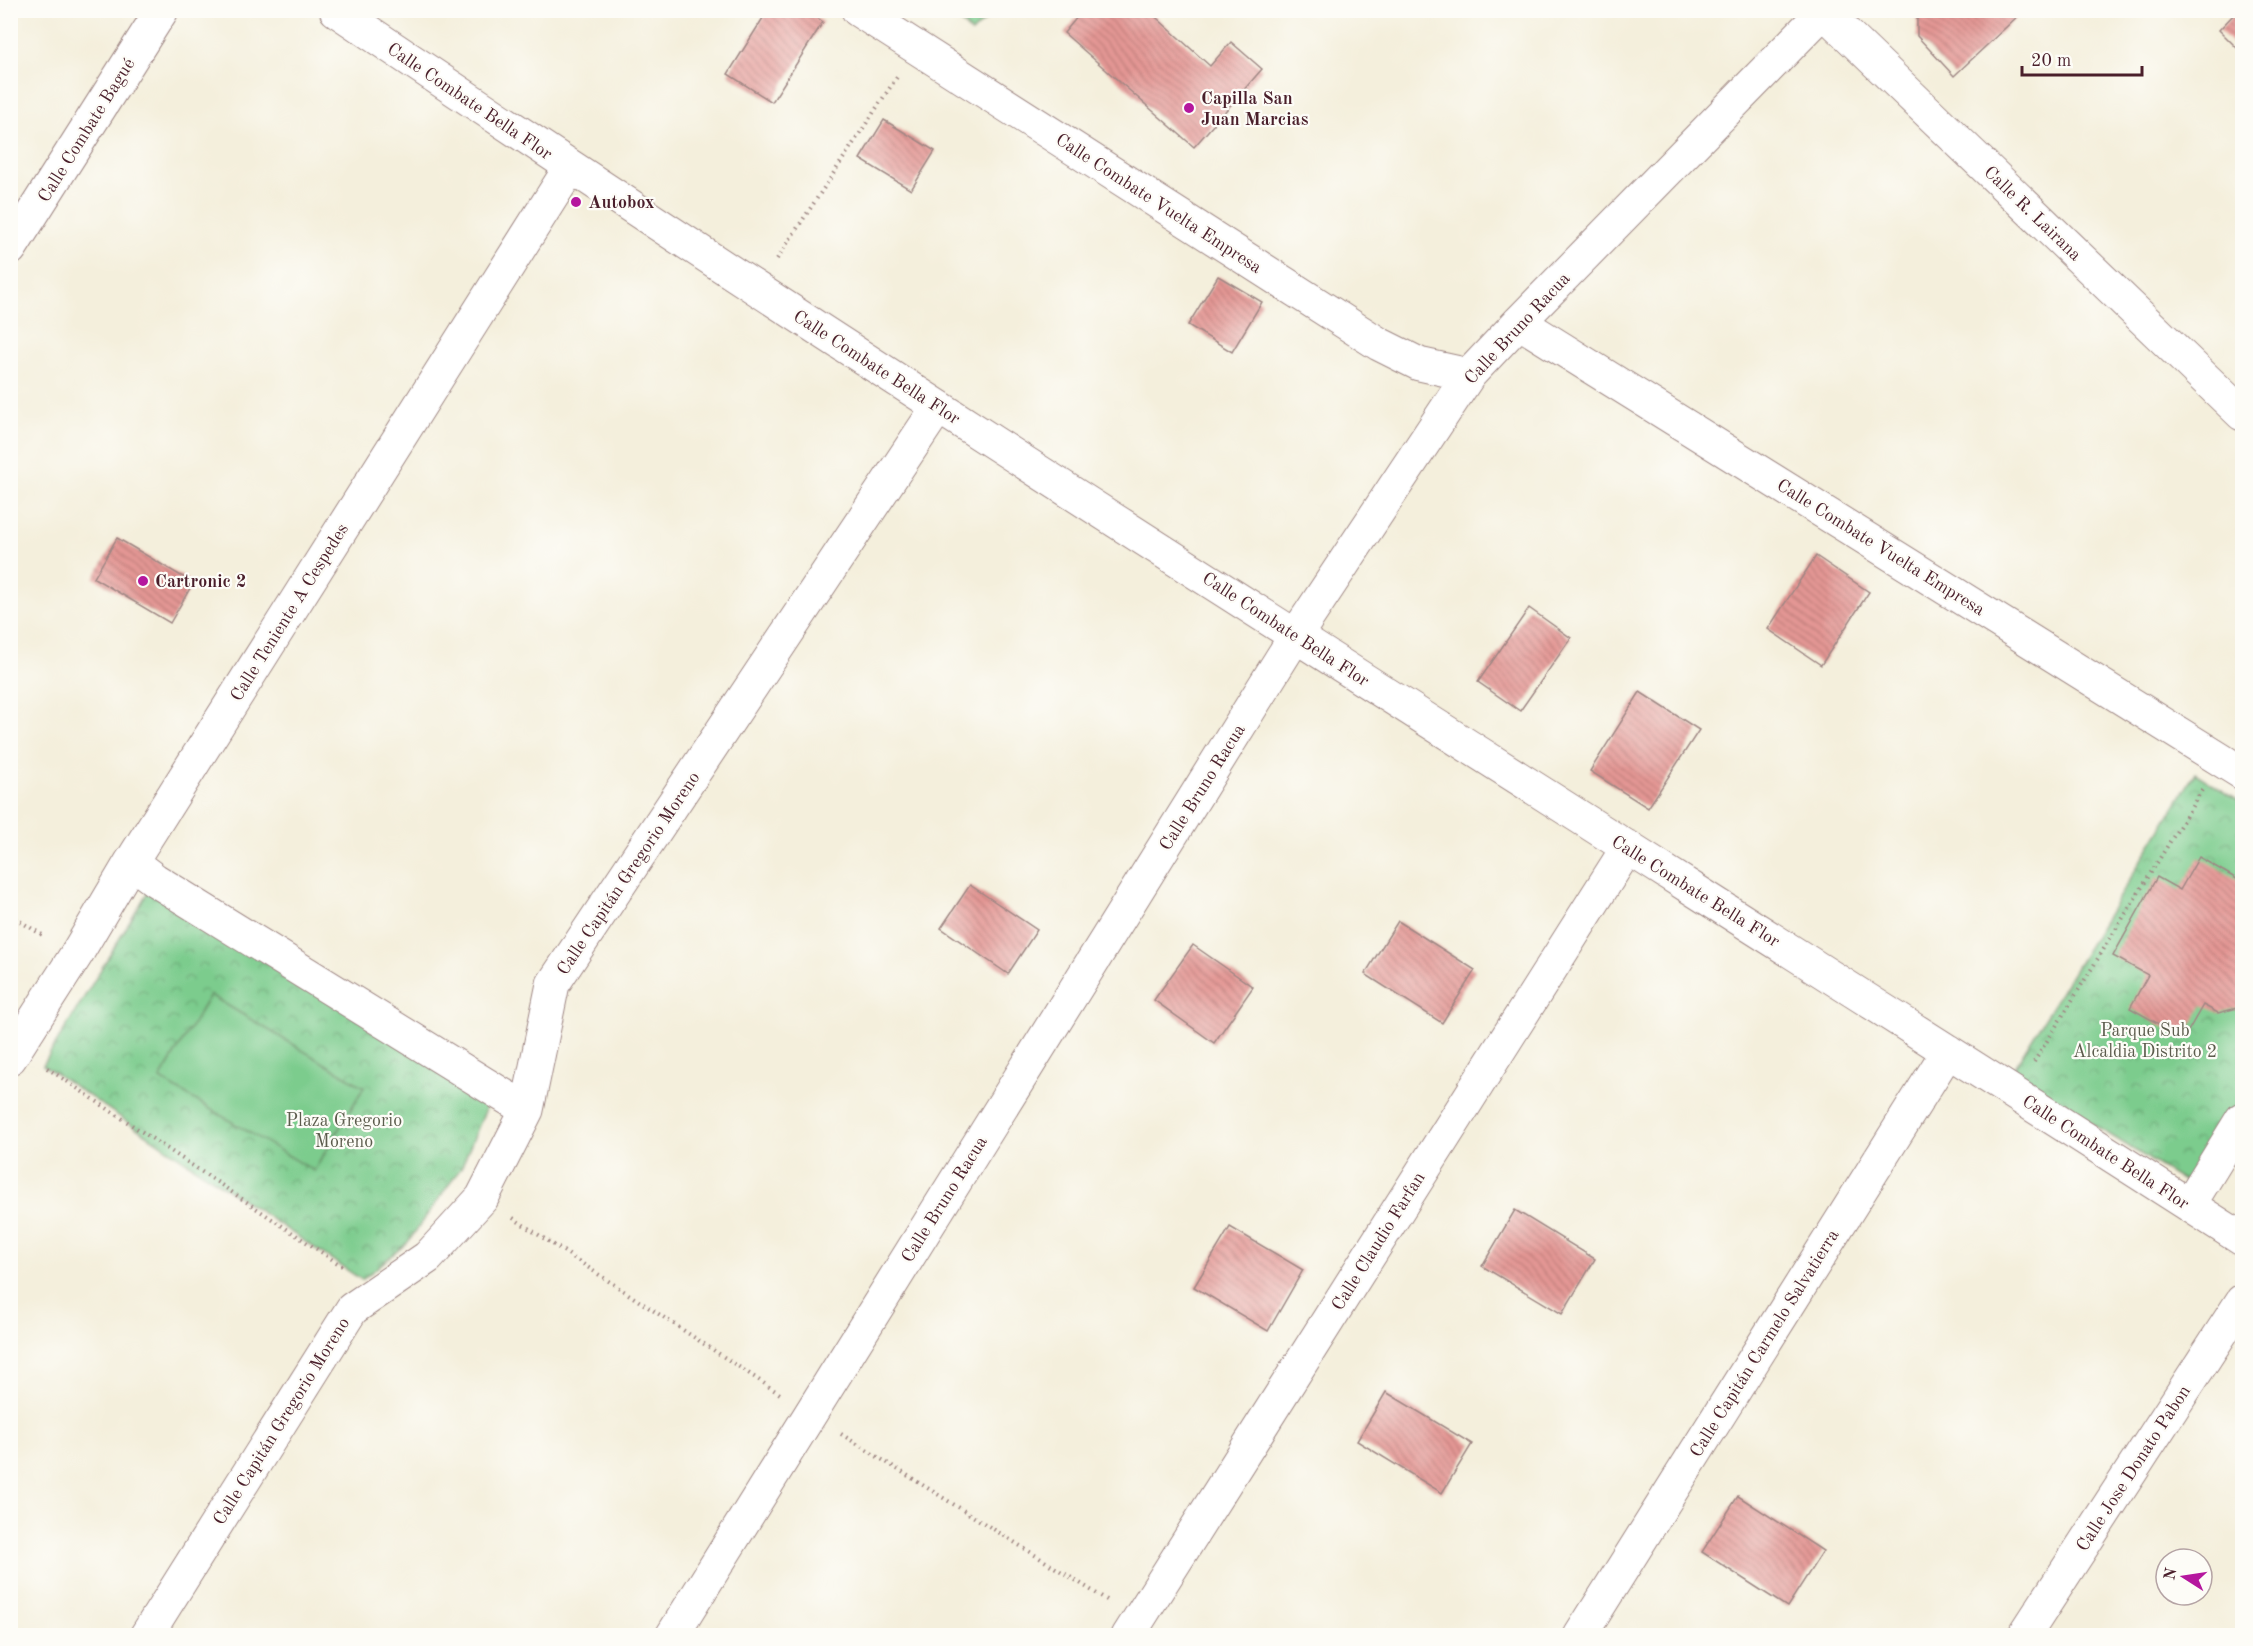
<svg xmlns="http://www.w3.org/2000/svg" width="2253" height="1646" font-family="'Old Standard TT',serif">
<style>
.park{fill:url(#park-crowns);stroke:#63765c;stroke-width:1.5}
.garden{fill:#7ccc8d;stroke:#63765c;stroke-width:1.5}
.building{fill:url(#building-back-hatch)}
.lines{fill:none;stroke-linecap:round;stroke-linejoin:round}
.minor-casing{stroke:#9f8784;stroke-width:35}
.path{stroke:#9f8784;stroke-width:4;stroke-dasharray:1.5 4.5;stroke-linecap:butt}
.minor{stroke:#fff;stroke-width:33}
.poi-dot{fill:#b5179e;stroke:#fdfcf7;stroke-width:2}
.labels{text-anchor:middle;stroke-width:4.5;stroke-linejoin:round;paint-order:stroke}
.poi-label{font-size:18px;font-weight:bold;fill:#4a1f2b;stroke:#fdfcf7;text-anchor:start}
.street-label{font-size:18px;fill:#4a1f2b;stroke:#fdfcf7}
.park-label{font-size:18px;fill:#5c5c4d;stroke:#fdfcf7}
</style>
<defs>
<pattern id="park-crowns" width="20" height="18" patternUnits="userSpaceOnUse" patternTransform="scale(1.5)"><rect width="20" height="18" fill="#7ccc8d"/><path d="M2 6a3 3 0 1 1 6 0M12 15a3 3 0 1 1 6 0" fill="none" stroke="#68a573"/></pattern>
<pattern id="building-back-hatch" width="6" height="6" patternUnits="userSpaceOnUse" patternTransform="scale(1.5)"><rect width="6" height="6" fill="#e49794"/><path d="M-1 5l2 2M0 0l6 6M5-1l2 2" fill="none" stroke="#bb7b79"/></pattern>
</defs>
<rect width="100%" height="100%" fill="#fdfcf7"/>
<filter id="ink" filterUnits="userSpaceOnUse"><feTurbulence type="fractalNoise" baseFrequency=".0167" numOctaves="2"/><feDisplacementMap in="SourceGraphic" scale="12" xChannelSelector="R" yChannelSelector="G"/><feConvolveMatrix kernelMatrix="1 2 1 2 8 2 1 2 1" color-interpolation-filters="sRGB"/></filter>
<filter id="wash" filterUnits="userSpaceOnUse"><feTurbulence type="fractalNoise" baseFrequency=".008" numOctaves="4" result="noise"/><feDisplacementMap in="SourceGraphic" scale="24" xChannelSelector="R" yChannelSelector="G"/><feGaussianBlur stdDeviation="1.35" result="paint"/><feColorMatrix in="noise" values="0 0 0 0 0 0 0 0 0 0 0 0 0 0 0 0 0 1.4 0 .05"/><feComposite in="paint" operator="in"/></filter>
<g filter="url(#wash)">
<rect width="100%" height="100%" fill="#f4efdc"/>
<path class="park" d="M 2195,773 L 2242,803 L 2242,1148 L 2198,1190 L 2011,1073 Z
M 155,880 L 494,1090 L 461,1168 L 408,1242 L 362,1280 L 43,1065 Z"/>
<path class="garden" d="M 949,11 L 994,11 L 972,33 Z
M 210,995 L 364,1087 L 314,1171 L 160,1079 Z"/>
<g id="blocks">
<path class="building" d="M 768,10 L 806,10 L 823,22 L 772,102 L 728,74 Z
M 1083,10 L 1148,10 L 1210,66 L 1231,42 L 1262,69 L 1194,147 L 1064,33 Z
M 1921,10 L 2016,10 L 2020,14 L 1954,76 L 1917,36 L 1917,20 Z
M 2238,10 L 2242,10 L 2242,53 L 2219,30 Z
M 884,120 L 935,151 L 911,190 L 860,159 Z
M 1218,276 L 1262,302 L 1232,352 L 1188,325 Z
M 117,538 L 193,583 L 170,623 L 94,578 Z
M 1816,556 L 1869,592 L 1821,665 L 1768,629 Z
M 1529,608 L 1571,638 L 1520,711 L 1478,682 Z
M 1640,692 L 1699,730 L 1648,808 L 1590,771 Z
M 2199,857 L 2242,882 L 2242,999 L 2237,1008 L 2218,1013 L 2203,1005 L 2184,1038 L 2130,1008 L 2148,975 L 2113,956 L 2157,877 L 2180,890 Z
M 970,885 L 1037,930 L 1008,974 L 941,928 Z
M 1398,921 L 1475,970 L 1442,1023 L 1365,974 Z
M 1193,945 L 1253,987 L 1214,1043 L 1154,1000 Z
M 1515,1210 L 1595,1259 L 1562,1314 L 1482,1266 Z
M 1230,1227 L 1303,1270 L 1268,1331 L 1194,1287 Z
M 1386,1392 L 1472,1444 L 1442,1493 L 1357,1441 Z
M 1738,1496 L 1823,1551 L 1787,1607 L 1702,1552 Z"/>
</g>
</g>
<g filter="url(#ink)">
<use href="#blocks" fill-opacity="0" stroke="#9f8784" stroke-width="1.5"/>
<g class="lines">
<g class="minor-casing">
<path id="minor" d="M 336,10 C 963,432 1606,831 2242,1239
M 858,10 L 1379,344 L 1419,364 L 1469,375
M 1824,12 L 2242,414
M 10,249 L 162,10
M 1519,322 L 2242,773
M 131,862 L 155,880 L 527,1110
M 10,1058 L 76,955 L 131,862 L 570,168
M 2189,1205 L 2242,1119
M 146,1636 L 352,1309 L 428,1257 L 482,1198 L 527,1110 L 553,984 L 938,407
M 672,1636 L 1296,635 L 1469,375 L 1519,322 L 1825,10
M 1128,1636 L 1628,847
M 1580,1636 L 1948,1051
M 2024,1636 L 2242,1301"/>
</g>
<path class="path" d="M 777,259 L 897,77
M 10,915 L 44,936
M 2034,1062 L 2202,790
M 47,1068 L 345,1268
M 513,1218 L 780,1394
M 841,1434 L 1107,1600"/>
<use href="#minor" class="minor"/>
</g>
</g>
<g class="poi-dot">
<circle cx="1189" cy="108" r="6"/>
<circle cx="576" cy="202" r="6"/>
<circle cx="143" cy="581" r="6"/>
</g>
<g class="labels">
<g class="poi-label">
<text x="1201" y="104">Capilla San<tspan x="1201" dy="21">Juan Marcias</tspan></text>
<text x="588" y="208">Autobox</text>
<text x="155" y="587">Cartronic 2</text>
</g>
<g class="street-label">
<text transform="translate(470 101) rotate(34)" y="6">Calle Combate Bella Flor</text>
<text transform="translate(86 130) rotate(-58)" y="6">Calle Combate Bagué</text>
<text transform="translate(1159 203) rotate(33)" y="6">Calle Combate Vuelta Empresa</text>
<text transform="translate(2033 213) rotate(44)" y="6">Calle R. Lairana</text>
<text transform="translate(1517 328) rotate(-47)" y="6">Calle Bruno Racua</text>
<text transform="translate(877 367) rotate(33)" y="6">Calle Combate Bella Flor</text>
<text transform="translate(1881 547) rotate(32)" y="6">Calle Combate Vuelta Empresa</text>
<text transform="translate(289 612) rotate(-58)" y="6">Calle Teniente A Cespedes</text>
<text transform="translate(1286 629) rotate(33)" y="6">Calle Combate Bella Flor</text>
<text transform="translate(1202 787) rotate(-58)" y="6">Calle Bruno Racua</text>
<text transform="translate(628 873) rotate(-56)" y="6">Calle Capitán Gregorio Moreno</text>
<text transform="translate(1696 891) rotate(32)" y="6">Calle Combate Bella Flor</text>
<text transform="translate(2106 1152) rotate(33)" y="6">Calle Combate Bella Flor</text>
<text transform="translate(944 1199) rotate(-58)" y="6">Calle Bruno Racua</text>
<text transform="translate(1378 1241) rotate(-58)" y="6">Calle Claudio Farfan</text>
<text transform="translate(1764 1343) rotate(-58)" y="6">Calle Capitán Carmelo Salvatierra</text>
<text transform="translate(281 1421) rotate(-58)" y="6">Calle Capitán Gregorio Moreno</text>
<text transform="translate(2133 1468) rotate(-57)" y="6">Calle Jose Donato Pabon</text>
</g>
<g class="park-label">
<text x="2145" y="1036">Parque Sub<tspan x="2145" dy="21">Alcaldia Distrito 2</tspan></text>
<text x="344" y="1126">Plaza Gregorio<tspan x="344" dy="21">Moreno</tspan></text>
</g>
</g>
<rect width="2253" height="1646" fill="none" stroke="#fdfcf7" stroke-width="36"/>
<g transform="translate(2184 1577) rotate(282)"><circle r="28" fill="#fdfcf7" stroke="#b5a4a5" stroke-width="1.5"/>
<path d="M0-4.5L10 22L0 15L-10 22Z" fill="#b5179e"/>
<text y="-9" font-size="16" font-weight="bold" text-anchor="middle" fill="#4a1f2b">N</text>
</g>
<path d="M2022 66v9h120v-9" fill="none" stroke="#4a1f2b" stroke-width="3"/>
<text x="2031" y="66" font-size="18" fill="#4a1f2b" stroke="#fdfcf7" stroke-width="4.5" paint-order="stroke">20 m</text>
</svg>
